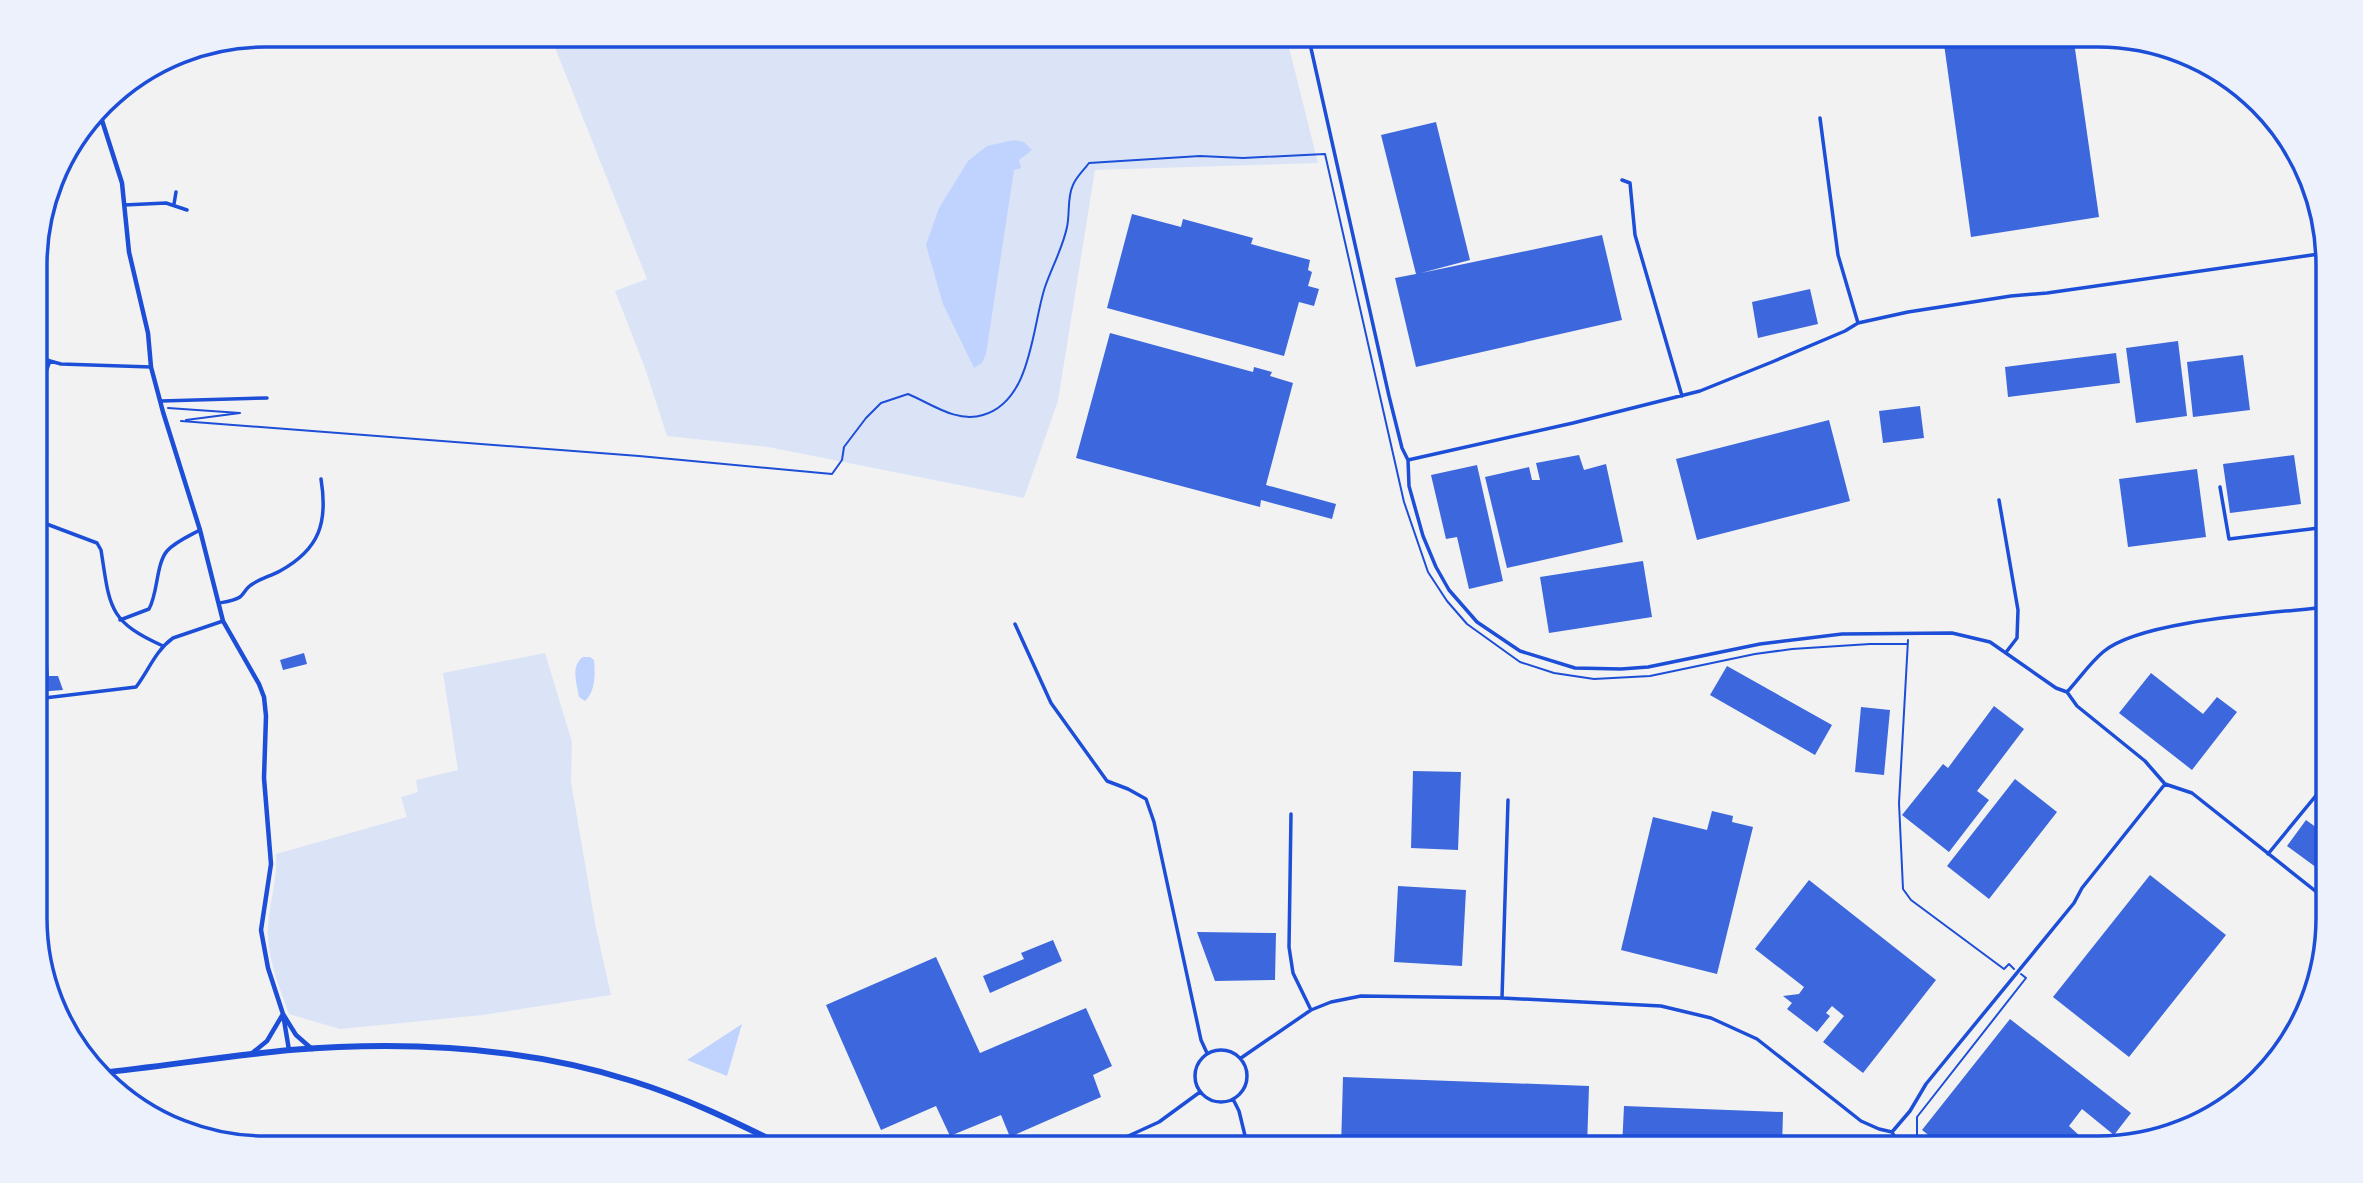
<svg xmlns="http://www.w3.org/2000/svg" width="2363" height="1183" font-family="'Archivo Narrow',sans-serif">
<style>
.green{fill:#dbe4f7}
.water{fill:#bfd3fe}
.building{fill:#3d67dc}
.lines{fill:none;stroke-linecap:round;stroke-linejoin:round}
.path{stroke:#1d4ed8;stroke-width:2}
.minor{stroke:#1d4ed8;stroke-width:3.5}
.tertiary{stroke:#1d4ed8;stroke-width:4.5}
.trunk{stroke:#1d4ed8;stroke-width:6}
.rim{fill:none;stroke:#1d4ed8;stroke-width:3.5}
</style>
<rect width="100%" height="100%" fill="#f2f2f2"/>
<path class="green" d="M 550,35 L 1286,35 L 1318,163 L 1095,170 L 1058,401 L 1024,498 L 768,447 L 667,436 L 645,368 L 615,291 L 647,279 Z
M 545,653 L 572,742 L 571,782 L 596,928 L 611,995 L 483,1015 L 340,1029 L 289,1014 C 280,989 269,963 268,936 C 267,908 278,882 276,854 L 407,817 L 401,797 L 418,792 L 416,780 L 458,770 L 443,673 Z"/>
<path class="water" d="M 1014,140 L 1024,142 L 1032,150 L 1019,160 L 1021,168 L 1014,170 L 986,354 L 982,363 L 974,368 L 943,304 L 926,245 L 939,208 L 968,161 L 987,146 Z
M 583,657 L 590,657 L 594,660 C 595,673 596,691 585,701 L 579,697 C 577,684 570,666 583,657 Z
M 742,1024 L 727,1076 L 687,1060 Z"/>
<path class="building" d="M 1372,35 L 1440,35 L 1440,37 L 1373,45 Z
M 1954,35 L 2073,35 L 2099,217 L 1971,237 L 1943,37 Z
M 1436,122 L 1470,260 L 1421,273 L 1602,235 L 1622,320 L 1416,367 L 1395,278 L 1416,274 L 1381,135 Z
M 1132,214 L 1181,227 L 1183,219 L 1253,238 L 1251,244 L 1310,260 L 1308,270 L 1312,272 L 1308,286 L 1319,289 L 1314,306 L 1299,302 L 1284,356 L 1107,308 Z
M 1810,289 L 1818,324 L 1758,338 L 1752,302 Z
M 1110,333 L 1253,372 L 1254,367 L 1272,372 L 1270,376 L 1293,383 L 1266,485 L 1336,504 L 1332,519 L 1261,500 L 1260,507 L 1076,458 Z
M 2178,341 L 2187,416 L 2136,423 L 2126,348 Z
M 2116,353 L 2120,383 L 2008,397 L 2005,367 Z
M 2243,355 L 2250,410 L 2193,417 L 2187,362 Z
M 1920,406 L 1924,438 L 1883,443 L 1879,411 Z
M 1829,420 L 1850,501 L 1697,540 L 1676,459 Z
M 1579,455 L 1584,470 L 1606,464 L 1623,542 L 1507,568 L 1485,477 L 1529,467 L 1532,480 L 1540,480 L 1536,463 Z
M 2294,455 L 2301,504 L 2230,513 L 2223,464 Z
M 1477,465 L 1503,581 L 1469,589 L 1457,537 L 1446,539 L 1431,475 Z
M 2197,469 L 2206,537 L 2128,547 L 2119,479 Z
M 1643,561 L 1652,617 L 1549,633 L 1540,577 Z
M 304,653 L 307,664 L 283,670 L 280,660 Z
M 41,664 L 48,664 L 49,676 L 58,676 L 63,690 L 37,692 L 36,685 L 41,684 Z
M 1727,666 L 1832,725 L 1815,755 L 1710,695 Z
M 2151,673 L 2203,714 L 2217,697 L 2237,712 L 2192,770 L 2119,713 Z
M 1994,706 L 2024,729 L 1977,791 L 1989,800 L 1949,852 L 1902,815 L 1943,764 L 1948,768 Z
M 1861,707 L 1890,710 L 1884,775 L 1855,772 Z
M 1413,771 L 1461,772 L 1458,850 L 1411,848 Z
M 2015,779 L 2057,812 L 1989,899 L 1947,866 Z
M 1712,811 L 1733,816 L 1732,822 L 1753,827 L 1717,974 L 1621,950 L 1653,817 L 1707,830 Z
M 2306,820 L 2328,836 L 2328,876 L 2287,846 Z
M 2150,875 L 2226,935 L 2129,1057 L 2053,997 Z
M 1809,880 L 1936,980 L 1863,1073 L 1823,1042 L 1844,1016 L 1832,1006 L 1826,1013 L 1830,1016 L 1817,1032 L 1787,1009 L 1792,1003 L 1783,996 L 1799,994 L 1804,987 L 1755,949 Z
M 1398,886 L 1466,890 L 1462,966 L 1394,962 Z
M 1197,932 L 1276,933 L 1275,980 L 1215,981 Z
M 1053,940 L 1062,961 L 990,993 L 983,976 L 1024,959 L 1021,953 Z
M 936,957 L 980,1053 L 1086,1008 L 1112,1066 L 1093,1075 L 1101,1097 L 1010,1137 L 1001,1115 L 950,1136 L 936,1106 L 881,1130 L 826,1005 Z
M 2010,1019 L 2131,1113 L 2114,1135 L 2082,1109 L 2069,1126 L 2081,1137 L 2072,1148 L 1945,1148 L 1922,1130 Z
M 1343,1077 L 1589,1086 L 1587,1148 L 1341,1148 Z
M 1624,1106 L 1783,1112 L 1782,1148 L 1622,1148 Z"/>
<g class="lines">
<path class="path" d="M 168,408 L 240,413 L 186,420
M 181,421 L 639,456 L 832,474 L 842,460 L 844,447 L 866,418 L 881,403 L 908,394 C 932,404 956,423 983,415 C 1032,401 1032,326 1045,287 C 1052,267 1063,247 1067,227 C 1070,214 1067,197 1073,185 C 1076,177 1084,170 1089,163 L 1200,156 L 1243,158 L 1325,154 L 1404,502 L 1428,572 L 1447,601 L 1467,624 L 1520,662 L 1554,673 L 1594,679 L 1650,676 L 1755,654 L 1792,649 L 1870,644 L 1908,644
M 1908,640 L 1899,803 L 1903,889 L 1911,900 L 2004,969 L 2009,964 L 2014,969
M 1917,1148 L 1917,1117 L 2026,978 L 2021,974"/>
<path class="minor" d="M 1308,35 L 1389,396 L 1402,448 L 1408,460 L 1409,486 L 1423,536 L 1436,567 L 1449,590 L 1477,622 L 1520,651 L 1575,668 L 1621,669 L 1648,667 L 1760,644 L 1842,634 L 1952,633 L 1990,642 L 2056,688 L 2067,692 L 2077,706 L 2145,761 L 2165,784 L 2192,793 L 2328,901
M 1820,118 L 1838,255 L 1858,323
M 1622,180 L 1630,183 L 1635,235 L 1682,396
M 174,204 L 176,192
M 124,205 L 166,203 L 187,210
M 36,356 L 50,361
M 161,401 L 267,398
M 36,431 L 43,380 L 50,361 L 61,364 L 151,367
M 1408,460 L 1573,423 L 1700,391 L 1772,362 L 1845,331 L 1858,323 L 1908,312 L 2011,296 L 2047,293 L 2326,253
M 2220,487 L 2229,539 L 2327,527
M 1999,500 L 2018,610 L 2017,638 L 2007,651
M 36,520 L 97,543 L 101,550 C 110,606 107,621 163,646
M 219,603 C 225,602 234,601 240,597 C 244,594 246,588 251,585 C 259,579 271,576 280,571 C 320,549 328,522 321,479
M 120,620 L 149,609 C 158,593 156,564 167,551 C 175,542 189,536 200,530
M 1015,624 L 1051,703 L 1107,781 L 1128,789 L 1146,799 L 1154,822 L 1201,1040 L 1207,1053
M 2067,692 C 2079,679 2090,663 2103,652 C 2140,620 2275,613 2327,607
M 36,699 L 136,687 C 149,670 155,651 173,638 L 223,621
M 1291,814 L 1289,947 L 1293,973 L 1311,1010
M 2268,854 L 2328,781
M 1502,998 L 1508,800
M1195 1076a26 26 0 1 1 52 0a26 26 0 1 1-52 0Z
M 1241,1058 L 1311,1010 L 1331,1002 L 1361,996 L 1502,998 L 1661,1006 L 1711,1018 L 1757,1039 L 1861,1121 L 1879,1129 L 1892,1132 L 1901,1148
M 1233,1099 L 1239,1111 L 1248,1148
M 1892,1132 L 1910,1111 L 1926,1084 L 2074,903 L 2082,888 L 2165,784
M 1102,1148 L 1159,1122 L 1200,1092"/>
<path class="tertiary" d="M 99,111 L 122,183 L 129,252 L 148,333 L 151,367 L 163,412 L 200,530 L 223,621 L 259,684 L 264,697 L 266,716 L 264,778 L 271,864 L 261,930 L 268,968 L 283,1014 L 289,1050
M 251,1054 L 267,1041 L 283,1014 L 296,1035 L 312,1049"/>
<path class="trunk" d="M 100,1073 C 164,1066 227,1056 290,1050 C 404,1041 523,1046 632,1081 C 687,1098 737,1123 788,1148"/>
</g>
<path d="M0 0H2363V1183H0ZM265 47H2098A218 218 0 0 1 2316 265V918A218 218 0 0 1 2098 1136H265A218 218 0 0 1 47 918V265A218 218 0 0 1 265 47Z" fill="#edf1fc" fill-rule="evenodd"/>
<path class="rim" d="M265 47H2098A218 218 0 0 1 2316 265V918A218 218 0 0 1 2098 1136H265A218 218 0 0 1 47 918V265A218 218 0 0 1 265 47Z"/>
</svg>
